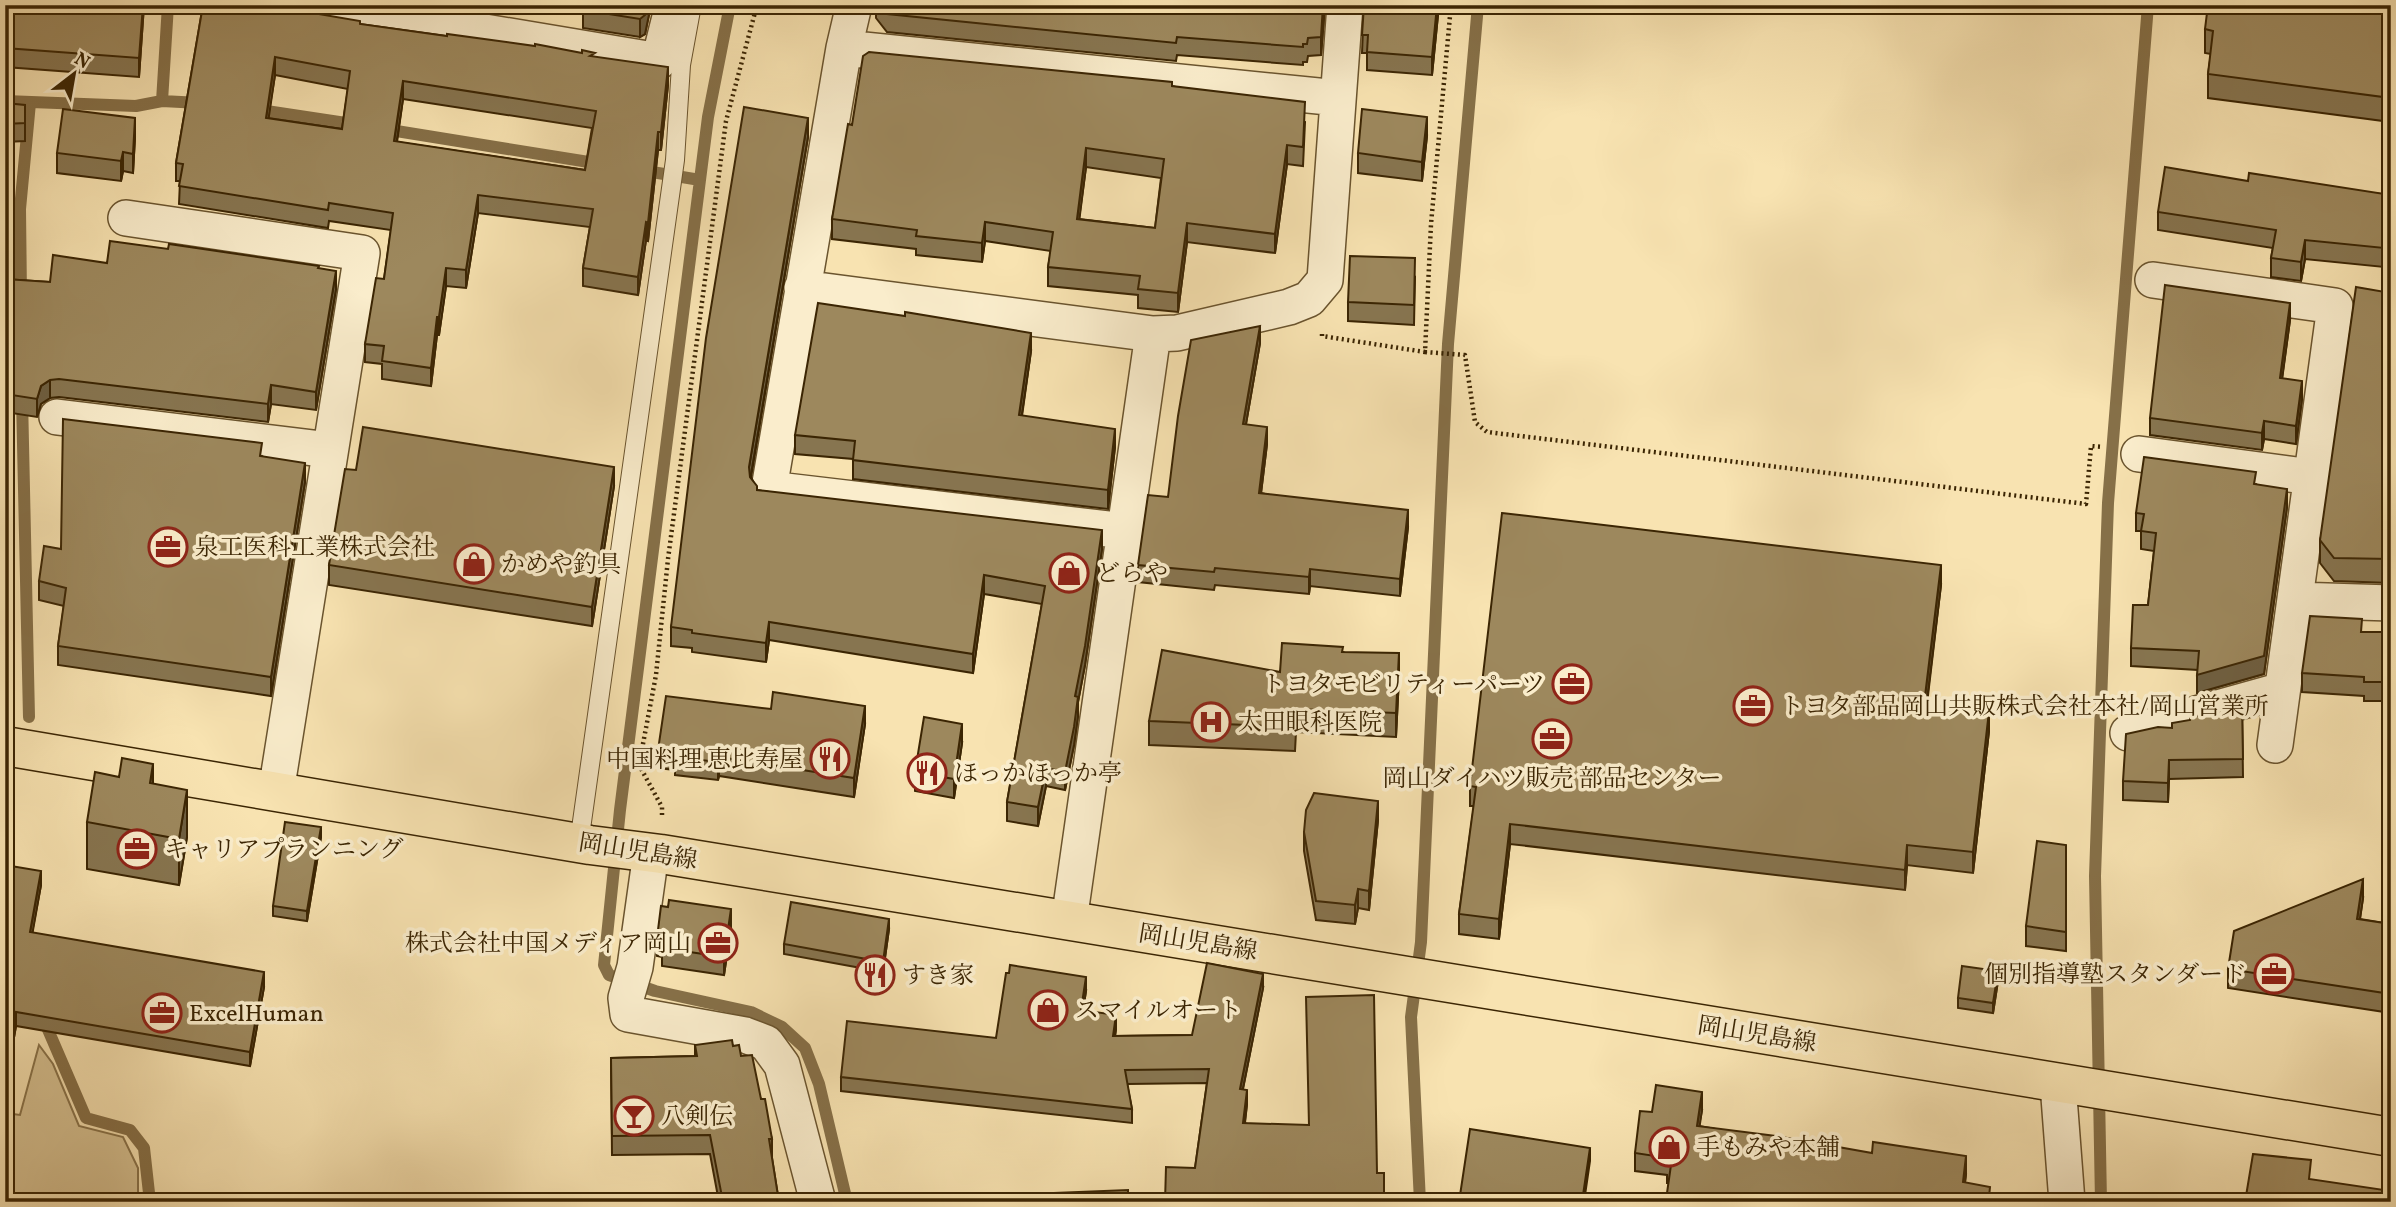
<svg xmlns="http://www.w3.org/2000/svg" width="2396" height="1207" font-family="Vollkorn,'Noto Serif JP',serif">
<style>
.green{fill:#d8c393;stroke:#8a744b;stroke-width:2}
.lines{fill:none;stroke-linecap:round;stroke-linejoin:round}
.stream{stroke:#867048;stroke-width:12}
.service-casing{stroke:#6a542e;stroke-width:20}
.minor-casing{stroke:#6a542e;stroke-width:38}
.primary-casing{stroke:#3b2503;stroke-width:41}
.path{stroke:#3b2503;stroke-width:4.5;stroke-dasharray:2 3.5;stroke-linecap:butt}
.service{stroke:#faedcc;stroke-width:18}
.minor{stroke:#faedcc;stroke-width:35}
.primary{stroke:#f8e3b1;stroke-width:38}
.wall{fill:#877550;stroke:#3b2503;stroke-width:2;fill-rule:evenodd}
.shaded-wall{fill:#6e5f41;stroke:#3b2503;stroke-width:2}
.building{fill:#9d885d;stroke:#3b2503;stroke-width:2;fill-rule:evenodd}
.labels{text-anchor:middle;stroke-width:7;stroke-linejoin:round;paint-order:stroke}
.poi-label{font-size:24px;fill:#3b2503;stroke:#faedcc;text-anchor:start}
.street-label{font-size:24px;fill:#3b2503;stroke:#faedcc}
</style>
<rect width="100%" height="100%" fill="#f8e3b1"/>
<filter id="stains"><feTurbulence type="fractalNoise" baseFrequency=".00286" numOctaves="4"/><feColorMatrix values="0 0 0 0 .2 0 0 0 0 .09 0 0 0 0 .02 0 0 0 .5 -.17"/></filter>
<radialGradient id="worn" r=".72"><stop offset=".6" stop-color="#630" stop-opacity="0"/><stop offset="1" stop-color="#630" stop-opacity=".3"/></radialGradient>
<path class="green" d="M 39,1045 L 53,1064 L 79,1126 L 123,1137 L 138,1168 L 138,1202 L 5,1202 L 5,1113 L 20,1115 Z"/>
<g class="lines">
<path class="stream" d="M 730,5 L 708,117 L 620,810 L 604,965 L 609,975 L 655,991 L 751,1012 L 782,1027 L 805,1048 L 819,1084 L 847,1202
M 5,101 L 136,106 L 162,101 L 200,103
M 162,101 L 168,5
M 253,109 L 359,125
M 384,129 L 601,164
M 640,170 L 700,180
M 21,296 L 20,209 L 30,103
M 22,398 L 29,717
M 46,1025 L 86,1118 L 130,1130 L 144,1148 L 150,1202
M 1420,1202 L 1411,1017 L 1421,942 L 1448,344 L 1478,5
M 2101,1202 L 2095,876 L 2108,503 L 2148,5"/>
<g class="service-casing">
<path id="service" d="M 579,843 L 675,160 L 681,65 L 692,5"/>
</g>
<g class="minor-casing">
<path id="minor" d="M 323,5 L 659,61 L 670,17 L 671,5
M 854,5 L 844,48 L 769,489 L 1125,531
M 844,48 L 1338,98
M 126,218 L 362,253 L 276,792
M 2153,280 L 2335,306 L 2275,745
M 802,288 L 1153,334 L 1177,333 L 1289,307 L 1309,299 L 1325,280 L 1345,5
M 57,417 L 330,450
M 2139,454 L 2312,477
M 2295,600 L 2391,603
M 2128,733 L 2282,690
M 651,853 L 635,967 L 626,998 L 628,1014 L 745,1035 L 766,1043 L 782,1065 L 818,1202
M 1069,921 L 1153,334
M 2058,1084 L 2067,1202"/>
</g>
<g class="primary-casing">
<path id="primary" d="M 5,746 L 590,845 L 661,854 L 2391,1137"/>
</g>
<path class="path" d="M 1322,334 L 1322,336 L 1425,352 L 1431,224 L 1451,5
M 1425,352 L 1465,355 L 1475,422 L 1487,432 L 2086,504 L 2091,446 L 2103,447
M 662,815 L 662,807 L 639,765 L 656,675 L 668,559 L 726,121 L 757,5"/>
<use href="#service" class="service"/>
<use href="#minor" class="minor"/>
<use href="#primary" class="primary"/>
</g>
<path class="wall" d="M 5,5 L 144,5 L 139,77 L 5,67 Z
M 203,5 L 360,24 L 595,57 L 668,85 L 661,150 L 658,150 L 648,241 L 646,240 L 638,295 L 583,286 L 583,268 L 590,227 L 478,213 L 466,288 L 446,286 L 439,335 L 437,335 L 431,386 L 382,379 L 382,364 L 365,362 L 365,344 L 384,279 L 391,230 L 329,221 L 328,228 L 179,204 L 180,181 L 176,181 L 176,163 ZM 275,75 L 348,89 L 342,129 L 268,118 ZM 403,99 L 592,128 L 585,170 L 397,142 Z
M 583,5 L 651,5 L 645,34 L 640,37 L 583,28 Z
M 876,5 L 1325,5 L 1321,55 L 1308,56 L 1307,62 L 1303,62 L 1303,65 L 1177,55 L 1176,61 L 887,32 L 876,18 Z
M 1364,5 L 1439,5 L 1432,75 L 1367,70 L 1367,53 L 1362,53 Z
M 2391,5 L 2391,122 L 2208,98 L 2208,74 L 2211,54 L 2205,53 L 2205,29 Z
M 1172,86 L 1305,122 L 1303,166 L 1287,164 L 1275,253 L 1187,242 L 1178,312 L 1138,308 L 1138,295 L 1048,286 L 1048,267 L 1051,251 L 985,241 L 982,262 L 916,255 L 916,249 L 832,239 L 832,219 L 852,125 ZM 1086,167 L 1161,178 L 1155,228 L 1079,219 Z
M 5,103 L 25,123 L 25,141 L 5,142 Z
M 1427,136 L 1422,181 L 1358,173 L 1358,153 Z
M 135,137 L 133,173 L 123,171 L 121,181 L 57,173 L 57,153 Z
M 808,137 L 751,477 L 757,490 L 1102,549 L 1085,665 L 1078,702 L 1078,716 L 1074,745 L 1065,790 L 1046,786 L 1038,826 L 1007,821 L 1007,802 L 1042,604 L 984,594 L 973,673 L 769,640 L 766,662 L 692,652 L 692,648 L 671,646 L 671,627 Z
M 2248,181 L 2391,195 L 2384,267 L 2305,259 L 2301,281 L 2271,277 L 2271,258 L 2273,248 L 2158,230 L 2158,212 Z
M 168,249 L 319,269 L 336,289 L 316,410 L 271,404 L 268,422 L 59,397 L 50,398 L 41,404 L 37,417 L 5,412 L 5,279 L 50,282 L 107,263 Z
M 1415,277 L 1414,325 L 1348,321 L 1348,302 Z
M 2391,293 L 2391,583 L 2334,581 L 2320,563 L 2320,540 Z
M 2290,320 L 2282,378 L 2302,399 L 2296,444 L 2264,439 L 2262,450 L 2150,435 L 2150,418 Z
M 1260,343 L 1246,424 L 1267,444 L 1261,493 L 1408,527 L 1400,596 L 1310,586 L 1309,594 L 1215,585 L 1214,590 L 1138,582 L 1138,565 L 1168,497 Z
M 1031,351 L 1022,416 L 1115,447 L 1108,509 L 853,479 L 853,459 L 795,454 L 795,435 Z
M 262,456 L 305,482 L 271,696 L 58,665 L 58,646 L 64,606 L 39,600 L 39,581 L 61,549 Z
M 356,470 L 614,486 L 592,626 L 329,585 L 329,565 Z
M 2256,484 L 2287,507 L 2264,674 L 2197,693 L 2198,670 L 2131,666 L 2131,648 L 2148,605 L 2154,551 L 2141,549 L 2141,531 L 2136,531 L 2136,513 Z
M 1941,585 L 1927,704 L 1989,731 L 1973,873 L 1907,865 L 1905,890 L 1510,844 L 1499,939 L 1459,934 L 1459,914 L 1474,806 L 1470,806 L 1470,786 Z
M 2362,632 L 2391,632 L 2391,701 L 2364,701 L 2364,696 L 2302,692 L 2302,673 Z
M 1343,652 L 1399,677 L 1396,737 L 1296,732 L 1295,751 L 1149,745 L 1149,721 L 1280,672 Z
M 2242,703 L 2243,777 L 2169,779 L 2168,802 L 2123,800 L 2123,781 L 2172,728 Z
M 865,724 L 854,797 L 719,776 L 718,780 L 675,775 L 675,770 L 658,768 L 658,750 Z
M 962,743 L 954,798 L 915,791 L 915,772 Z
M 153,784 L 187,837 L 179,885 L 87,869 L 87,822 Z
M 1378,820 L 1369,910 L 1358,908 L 1355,924 L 1316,920 L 1304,851 L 1304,832 Z
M 321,837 L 307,921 L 273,916 L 273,906 Z
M 2066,845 L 2066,951 L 2026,946 L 2026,926 Z
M 5,865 L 41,885 L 32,933 L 264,987 L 250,1066 L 16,1026 L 5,1089 Z
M 2363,898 L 2360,919 L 2391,924 L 2391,1013 L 2228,988 L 2228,969 Z
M 668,907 L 731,928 L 724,975 L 662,966 L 662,957 L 657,956 L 657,938 Z
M 889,929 L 883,972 L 784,954 L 784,944 Z
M 1998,981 L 1993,1013 L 1958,1008 L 1958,998 Z
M 1263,988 L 1243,1089 L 1247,1104 L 1245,1123 L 1377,1173 L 1195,1168 L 1207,1083 L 1127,1084 L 1132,1109 L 1132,1123 L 841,1091 L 841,1077 L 996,1038 L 1086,991 L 1083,1010 L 1116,1029 L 1115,1036 L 1192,1035 Z
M 695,1045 L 733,1046 L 741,1056 L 761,1099 L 772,1139 L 772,1158 L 779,1202 L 719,1202 L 710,1154 L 612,1155 L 611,1058 L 695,1056 Z
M 1702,1110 L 1699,1126 L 1966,1174 L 1965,1182 L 1990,1197 L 2019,1202 L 1667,1202 L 1669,1183 L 1667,1183 L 1667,1175 L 1635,1171 L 1635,1153 L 1652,1112 Z"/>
<path class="shaded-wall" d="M 143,5 L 144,5 L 139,77 L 139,58 Z
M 647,5 L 651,5 L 645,34 L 640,37 L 640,19 Z
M 1323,5 L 1325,5 L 1321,55 L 1321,37 Z
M 1437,5 L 1439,5 L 1432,75 L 1432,57 Z
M 275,57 L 275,75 L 266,136 L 266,118 Z
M 668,67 L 668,85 L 661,150 L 661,132 Z
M 403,81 L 403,99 L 394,159 L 394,141 Z
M 1427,117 L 1427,136 L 1422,181 L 1422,162 Z
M 135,118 L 135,137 L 133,173 L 133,154 Z
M 808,118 L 808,137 L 749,486 L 749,467 Z
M 658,132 L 658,150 L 648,241 L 648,223 Z
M 1287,145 L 1287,164 L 1275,253 L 1275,234 Z
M 1086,148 L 1086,167 L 1077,238 L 1077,219 Z
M 123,152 L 123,171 L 121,181 L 121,161 Z
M 478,195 L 478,213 L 466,288 L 466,270 Z
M 2391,202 L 2391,220 L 2384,267 L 2384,248 Z
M 646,222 L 646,240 L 638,295 L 638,277 Z
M 985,222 L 985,241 L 982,262 L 982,243 Z
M 1187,223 L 1187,242 L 1178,312 L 1178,293 Z
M 2305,240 L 2305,259 L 2301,281 L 2301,262 Z
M 446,268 L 446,286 L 439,335 L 439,317 Z
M 336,271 L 336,289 L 316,410 L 316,392 Z
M 2290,303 L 2290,320 L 2280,395 L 2280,378 Z
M 437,317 L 437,335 L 431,386 L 431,368 Z
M 1260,326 L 1260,343 L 1243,441 L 1243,424 Z
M 1031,333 L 1031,351 L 1019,434 L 1019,415 Z
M 50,380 L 50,398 L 41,404 L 37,417 L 37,399 L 41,386 Z
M 2302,381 L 2302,399 L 2296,444 L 2296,426 Z
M 271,385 L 271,404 L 268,422 L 268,404 Z
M 2264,421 L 2264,439 L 2262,450 L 2262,433 Z
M 1267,427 L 1267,444 L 1259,510 L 1259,493 Z
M 1115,429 L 1115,447 L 1108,509 L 1108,490 Z
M 305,463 L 305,482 L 271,696 L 271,677 Z
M 614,467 L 614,486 L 592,626 L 592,607 Z
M 2287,489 L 2287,507 L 2264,674 L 2197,693 L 2197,675 Z
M 1408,510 L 1408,527 L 1400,596 L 1400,579 Z
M 1102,530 L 1102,549 L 1085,665 L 1078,702 L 1078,716 L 1074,745 L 1065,790 L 1065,772 L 1075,696 Z
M 1941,565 L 1941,585 L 1924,724 L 1924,704 Z
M 1310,569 L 1310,586 L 1309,594 L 1309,577 Z
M 984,575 L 984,594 L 973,673 L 973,654 Z
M 769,622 L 769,640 L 766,662 L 766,643 Z
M 1399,653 L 1399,677 L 1396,737 L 1396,713 Z
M 865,706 L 865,724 L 854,797 L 854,778 Z
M 1989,711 L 1989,731 L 1973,873 L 1973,852 Z
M 962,724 L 962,743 L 954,798 L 954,779 Z
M 719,757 L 719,776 L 718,780 L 718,762 Z
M 2169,760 L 2169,779 L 2168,802 L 2168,783 Z
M 153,764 L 153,811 L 150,783 Z
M 1046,768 L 1046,786 L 1038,826 L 1038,807 Z
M 187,790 L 187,837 L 179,885 L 179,839 Z
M 1378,801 L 1378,820 L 1369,910 L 1369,891 Z
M 1510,824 L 1510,844 L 1499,939 L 1499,919 Z
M 321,827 L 321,837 L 307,921 L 307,911 Z
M 1907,845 L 1907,865 L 1905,890 L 1905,870 Z
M 41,871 L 41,885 L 30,947 L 30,932 Z
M 2363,879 L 2363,898 L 2357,938 L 2357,919 Z
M 1358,889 L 1358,908 L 1355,924 L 1355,905 Z
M 731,909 L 731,928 L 724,975 L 724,957 Z
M 889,919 L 889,929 L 883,972 L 883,962 Z
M 1998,971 L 1998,981 L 1993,1013 L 1993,1003 Z
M 264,972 L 264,987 L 250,1066 L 250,1052 Z
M 1263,974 L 1263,988 L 1240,1103 L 1240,1089 Z
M 1086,977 L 1086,991 L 1081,1024 L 1081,1010 Z
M 16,1012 L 16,1026 L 5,1089 L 5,1075 Z
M 1116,1015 L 1116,1029 L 1113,1050 L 1113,1036 Z
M 1247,1090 L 1247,1104 L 1243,1137 L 1243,1123 Z
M 1702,1092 L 1702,1110 L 1697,1144 L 1697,1126 Z
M 1590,1148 L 1590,1161 L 1584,1202 L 1582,1202 Z
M 1966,1156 L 1966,1174 L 1963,1200 L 1963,1182 Z"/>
<path class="building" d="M 5,5 L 143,5 L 139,58 L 5,48 Z
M 203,5 L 266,5 L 360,21 L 360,24 L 447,36 L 447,34 L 535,46 L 535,44 L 582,53 L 582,50 L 595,53 L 590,56 L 668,67 L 661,132 L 658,132 L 648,223 L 646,222 L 638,277 L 583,268 L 593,209 L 478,195 L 466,270 L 446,268 L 439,317 L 437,317 L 431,368 L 382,361 L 384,346 L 365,344 L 376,278 L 384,279 L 393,213 L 329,203 L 328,210 L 179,186 L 183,164 L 176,163 ZM 275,57 L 350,71 L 342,129 L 266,118 ZM 403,81 L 596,111 L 585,170 L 394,141 Z
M 583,5 L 647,5 L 645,15 L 640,19 L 583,10 Z
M 880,5 L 1323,5 L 1321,37 L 1308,38 L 1307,44 L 1303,44 L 1303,47 L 1177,37 L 1176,43 L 887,14 Z
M 1364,5 L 1437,5 L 1432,57 L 1367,52 L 1368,35 L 1362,35 Z
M 2208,5 L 2391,5 L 2391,98 L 2208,74 L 2213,31 L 2205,29 Z
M 869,52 L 1172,82 L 1172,86 L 1305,102 L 1303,147 L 1287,145 L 1275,234 L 1187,223 L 1178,293 L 1138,289 L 1140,276 L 1048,267 L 1053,232 L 985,222 L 982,243 L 916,236 L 917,230 L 832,219 L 848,124 L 852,125 L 863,56 ZM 1086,148 L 1164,159 L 1155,228 L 1077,219 Z
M 5,103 L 25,105 L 25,123 L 5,124 Z
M 744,107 L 808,118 L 749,467 L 750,477 L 757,486 L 757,490 L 1102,530 L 1085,646 L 1075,696 L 1078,697 L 1074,727 L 1065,772 L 1046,768 L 1038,807 L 1007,802 L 1045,586 L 984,575 L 973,654 L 769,622 L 766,643 L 692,633 L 692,630 L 671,627 L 706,338 Z
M 63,109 L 135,118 L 133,154 L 123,152 L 121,161 L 57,153 Z
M 1362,109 L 1427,117 L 1422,162 L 1358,153 Z
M 2165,167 L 2248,181 L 2249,173 L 2391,195 L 2384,248 L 2305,240 L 2301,262 L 2271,258 L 2276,230 L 2158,212 Z
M 110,241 L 168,249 L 169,244 L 319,266 L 318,268 L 336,271 L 316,392 L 271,385 L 268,404 L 59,379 L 50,380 L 41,386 L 37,399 L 5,394 L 5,279 L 50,282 L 53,255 L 107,263 Z
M 1350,256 L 1415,258 L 1414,305 L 1348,302 Z
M 2165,285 L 2290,303 L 2280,378 L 2302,381 L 2296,426 L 2264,421 L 2262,433 L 2150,418 Z
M 2356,287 L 2391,293 L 2391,559 L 2334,558 L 2320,540 Z
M 818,303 L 905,316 L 905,312 L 1031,333 L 1019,415 L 1115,429 L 1108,490 L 853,460 L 855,441 L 795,435 Z
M 1260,326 L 1243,424 L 1267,427 L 1259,493 L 1408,510 L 1400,579 L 1310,569 L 1309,577 L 1215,568 L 1214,572 L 1138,565 L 1148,495 L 1168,497 L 1178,416 L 1191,340 Z
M 63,419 L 262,443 L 260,456 L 305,463 L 271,677 L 58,646 L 66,588 L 39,581 L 44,546 L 61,549 Z
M 363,427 L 614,467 L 592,607 L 329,565 L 345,469 L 356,470 Z
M 2144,457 L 2256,472 L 2254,484 L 2287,489 L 2264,656 L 2197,675 L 2199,651 L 2131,648 L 2133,605 L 2148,605 L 2156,533 L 2141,531 L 2144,514 L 2136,513 Z
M 1502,513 L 1941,565 L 1924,704 L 1989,711 L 1973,852 L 1907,845 L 1905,870 L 1510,824 L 1499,919 L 1459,914 L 1476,787 L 1470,786 Z
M 2310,616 L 2362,619 L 2361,632 L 2391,632 L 2391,682 L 2364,682 L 2364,677 L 2302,673 Z
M 1282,643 L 1343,647 L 1342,652 L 1399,653 L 1396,713 L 1296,709 L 1295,727 L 1149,721 L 1162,650 L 1280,672 Z
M 773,692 L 865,706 L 854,778 L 719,757 L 718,762 L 675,757 L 676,752 L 658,750 L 666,696 L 771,709 Z
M 2242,703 L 2243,759 L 2169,760 L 2168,783 L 2123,781 L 2126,734 L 2158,727 L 2172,728 L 2172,723 L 2190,720 L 2190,718 Z
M 924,717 L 962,724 L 954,779 L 915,772 Z
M 122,758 L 153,764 L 150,783 L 187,790 L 179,839 L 87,822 L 95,772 L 119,777 Z
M 1314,793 L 1378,801 L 1369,891 L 1358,889 L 1355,905 L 1316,901 L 1304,832 L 1306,810 Z
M 285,822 L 321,827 L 307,911 L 273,906 Z
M 2037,841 L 2066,845 L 2066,932 L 2026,926 Z
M 5,865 L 41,871 L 30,932 L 264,972 L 250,1052 L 16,1012 L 5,1075 Z
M 2363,879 L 2357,919 L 2391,924 L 2391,994 L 2228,969 L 2234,931 Z
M 669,900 L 731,909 L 724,957 L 662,948 L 663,939 L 657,938 L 661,906 L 668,907 Z
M 791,902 L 889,919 L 883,962 L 784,944 Z
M 1207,963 L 1263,974 L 1240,1089 L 1247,1090 L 1243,1123 L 1309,1125 L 1306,997 L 1374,995 L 1377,1173 L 1384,1173 L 1384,1202 L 1165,1202 L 1166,1167 L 1195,1168 L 1209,1069 L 1125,1070 L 1132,1109 L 841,1077 L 847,1021 L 996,1038 L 1006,973 L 1009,973 L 1010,965 L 1086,977 L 1081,1010 L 1116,1015 L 1113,1036 L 1192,1035 Z
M 1962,966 L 1998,971 L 1993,1003 L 1958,998 Z
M 732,1040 L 733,1046 L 739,1045 L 741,1056 L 752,1055 L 761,1099 L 765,1099 L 772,1139 L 769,1139 L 779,1202 L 723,1202 L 710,1135 L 612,1136 L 611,1058 L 697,1056 L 695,1045 Z
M 1656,1085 L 1702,1092 L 1697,1126 L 1776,1136 L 1872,1153 L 1873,1142 L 1966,1156 L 1963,1182 L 1990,1187 L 1989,1197 L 2019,1202 L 1679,1202 L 1680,1195 L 1667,1193 L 1671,1165 L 1667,1165 L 1668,1158 L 1635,1153 L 1640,1111 L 1652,1112 Z
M 1470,1129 L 1590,1148 L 1582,1202 L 1459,1202 Z
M 2253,1154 L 2311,1160 L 2309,1179 L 2391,1191 L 2391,1202 L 2245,1202 Z
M 1128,1190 L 1128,1202 L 884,1202 L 884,1200 Z"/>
<defs>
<g id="office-ring" transform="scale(2.0125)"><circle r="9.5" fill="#faedcc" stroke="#8f2418" stroke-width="1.5"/><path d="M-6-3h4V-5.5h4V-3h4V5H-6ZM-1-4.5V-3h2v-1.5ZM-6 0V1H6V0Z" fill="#8f2418"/></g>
<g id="shop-ring" transform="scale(2.0125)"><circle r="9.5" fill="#faedcc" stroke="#8f2418" stroke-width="1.5"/><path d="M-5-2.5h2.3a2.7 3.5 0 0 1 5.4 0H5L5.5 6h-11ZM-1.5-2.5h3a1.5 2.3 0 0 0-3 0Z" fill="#8f2418"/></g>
<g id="hospital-ring" transform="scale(2.0125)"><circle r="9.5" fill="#faedcc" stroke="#8f2418" stroke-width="1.5"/><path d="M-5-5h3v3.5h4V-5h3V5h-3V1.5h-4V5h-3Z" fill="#8f2418"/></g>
<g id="restaurant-ring" transform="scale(2.0125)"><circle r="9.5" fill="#faedcc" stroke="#8f2418" stroke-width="1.5"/><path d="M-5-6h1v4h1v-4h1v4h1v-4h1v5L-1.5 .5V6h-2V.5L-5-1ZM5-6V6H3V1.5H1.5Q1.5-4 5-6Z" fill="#8f2418"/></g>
<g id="bar-ring" transform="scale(2.0125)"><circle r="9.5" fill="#faedcc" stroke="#8f2418" stroke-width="1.5"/><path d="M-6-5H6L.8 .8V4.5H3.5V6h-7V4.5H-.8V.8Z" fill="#8f2418"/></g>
</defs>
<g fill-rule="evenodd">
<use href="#office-ring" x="168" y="547"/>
<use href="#shop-ring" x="474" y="564"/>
<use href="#shop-ring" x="1069" y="573"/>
<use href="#office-ring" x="1572" y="684"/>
<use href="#office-ring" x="1753" y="706"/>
<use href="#hospital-ring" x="1211" y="722"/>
<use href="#office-ring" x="1552" y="739"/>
<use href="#restaurant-ring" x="830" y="759"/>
<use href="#restaurant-ring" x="927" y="773"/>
<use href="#office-ring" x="137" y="849"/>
<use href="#office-ring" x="718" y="943"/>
<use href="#office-ring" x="2274" y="974"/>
<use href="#restaurant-ring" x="875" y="975"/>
<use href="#shop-ring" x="1048" y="1010"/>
<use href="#office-ring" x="162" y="1013"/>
<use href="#bar-ring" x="634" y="1116"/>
<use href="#shop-ring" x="1669" y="1147"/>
</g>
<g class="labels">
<g class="poi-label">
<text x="195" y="555">泉工医科工業株式会社</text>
<text x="501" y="572">かめや釣具</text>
<text x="1096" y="581">どらや</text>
<text x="1545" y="692" text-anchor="end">トヨタモビリティーパーツ</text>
<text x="1780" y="714">トヨタ部品岡山共販株式会社本社/岡山営業所</text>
<text x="1238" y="730">太田眼科医院</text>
<text x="803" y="767" text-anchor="end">中国料理 恵比寿屋</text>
<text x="954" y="781">ほっかほっか亭</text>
<text x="1552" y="786" text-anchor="middle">岡山ダイハツ販売 部品センター</text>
<text x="164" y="857">キャリアプランニング</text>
<text x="691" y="951" text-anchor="end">株式会社中国メディア岡山</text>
<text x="2247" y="982" text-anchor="end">個別指導塾スタンダード</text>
<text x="902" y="983">すき家</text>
<text x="1075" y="1018">スマイルオート</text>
<text x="189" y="1021">ExcelHuman</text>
<text x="661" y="1124">八剣伝</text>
<text x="1696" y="1155">手もみや本舗</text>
</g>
<g class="street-label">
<text transform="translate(638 851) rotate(9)" y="8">岡山児島線</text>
<text transform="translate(1198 942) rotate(9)" y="8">岡山児島線</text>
<text transform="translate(1757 1034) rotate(9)" y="8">岡山児島線</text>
</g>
</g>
<rect width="2396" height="1207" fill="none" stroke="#f8e3b1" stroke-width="28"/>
<rect x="7" y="7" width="2382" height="1193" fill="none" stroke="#3b2503" stroke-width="3.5"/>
<rect x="14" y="14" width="2368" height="1179" fill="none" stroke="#3b2503" stroke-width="2"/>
<g transform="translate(74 74) rotate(31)" stroke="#faedcc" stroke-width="5" paint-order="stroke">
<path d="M0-5L12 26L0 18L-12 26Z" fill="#3b2503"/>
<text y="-10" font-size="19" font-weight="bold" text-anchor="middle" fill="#3b2503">N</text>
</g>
<rect width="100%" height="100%" filter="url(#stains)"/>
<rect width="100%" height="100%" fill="url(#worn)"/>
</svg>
